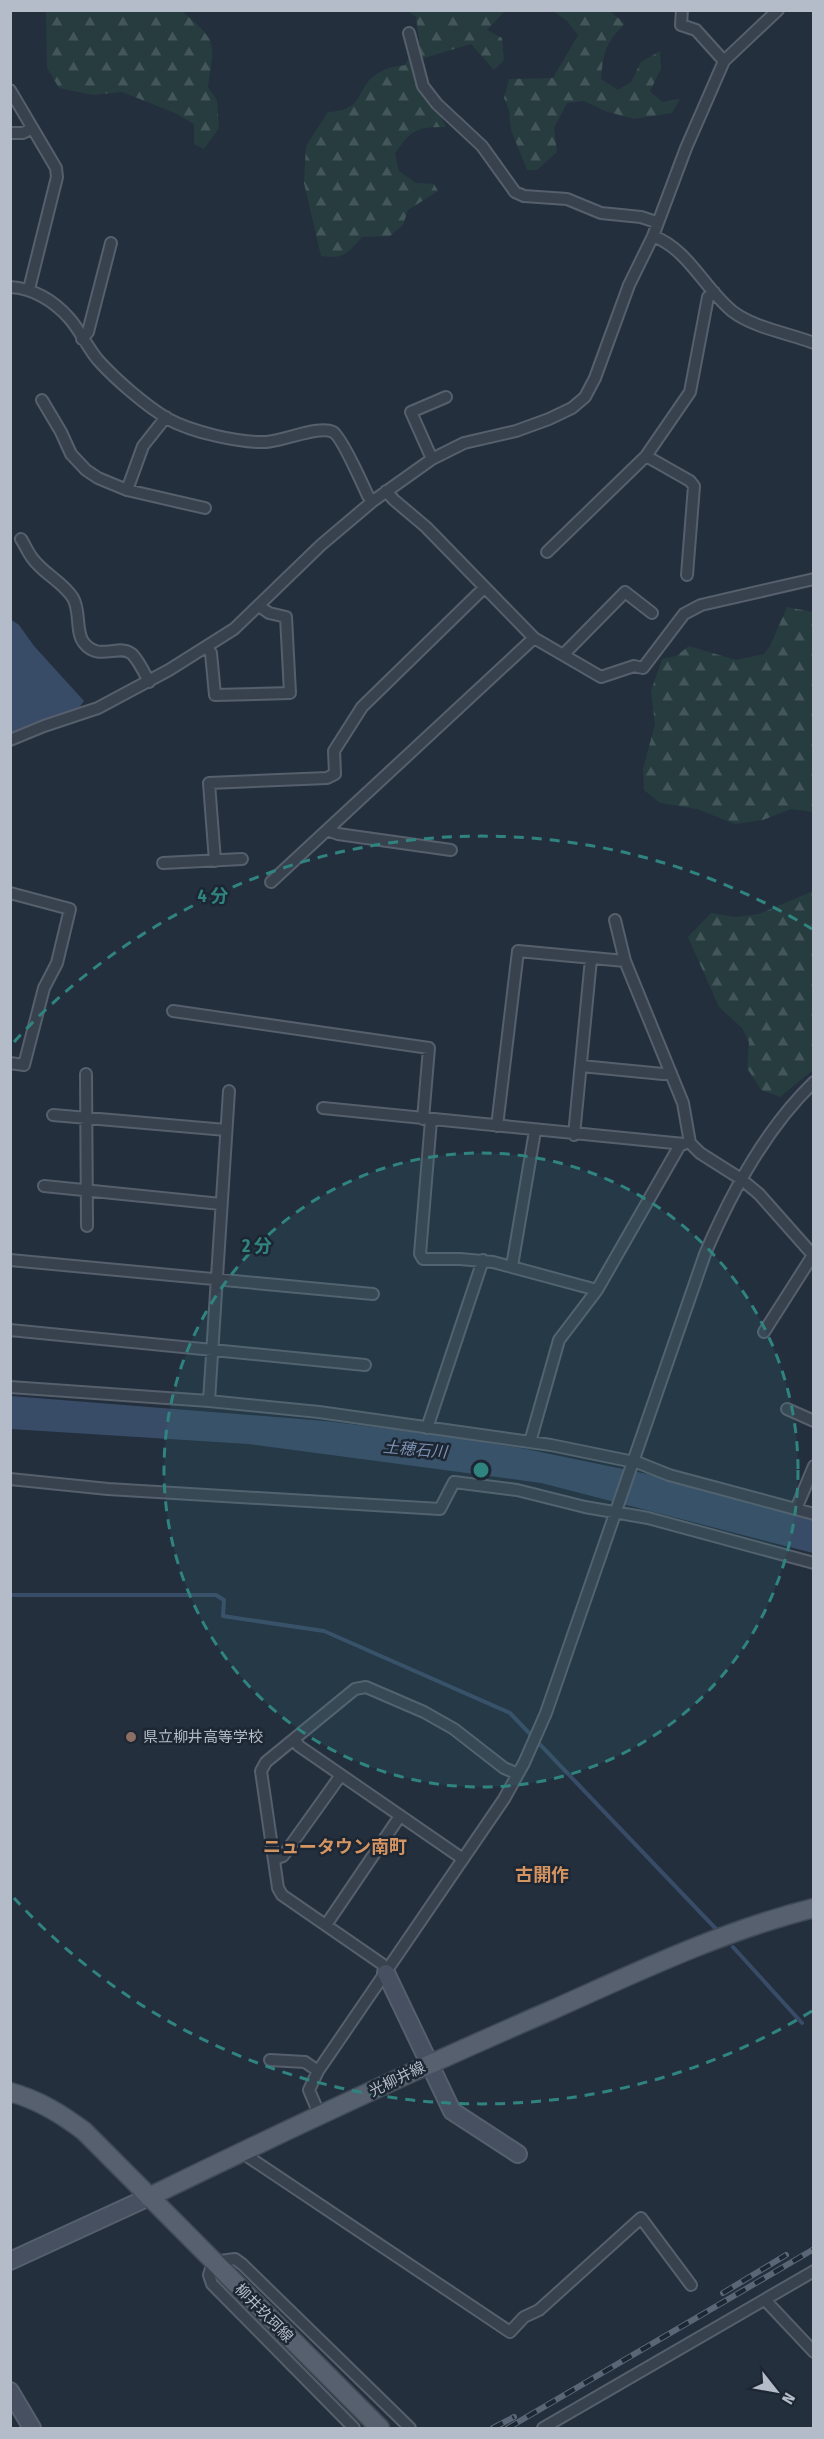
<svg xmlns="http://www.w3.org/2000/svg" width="824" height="2439" font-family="'Fira Sans Condensed','Noto Sans JP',sans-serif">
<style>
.forest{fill:url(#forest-firs)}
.water{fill:#394c67}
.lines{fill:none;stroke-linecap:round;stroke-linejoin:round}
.stream{stroke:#394c67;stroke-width:4}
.street-casing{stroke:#565f6c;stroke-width:14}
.secondary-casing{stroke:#565f6c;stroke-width:20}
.primary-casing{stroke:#414a57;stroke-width:21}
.street{stroke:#38414e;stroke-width:10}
.secondary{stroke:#465061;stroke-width:16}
.primary{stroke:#56606e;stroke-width:18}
.rail-casing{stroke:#5a6575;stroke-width:6}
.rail{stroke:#1d2633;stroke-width:4;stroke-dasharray:11;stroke-linecap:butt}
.ring{fill:none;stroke:#308480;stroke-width:3;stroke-dasharray:10 8}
.education-dot{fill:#8d6e63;stroke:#1d2633;stroke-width:2}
.labels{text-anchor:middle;stroke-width:5;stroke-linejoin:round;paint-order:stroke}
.poi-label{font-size:15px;fill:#b4bcc9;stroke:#1d2633;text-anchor:start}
.street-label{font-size:15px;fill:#b4bcc9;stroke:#1d2633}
.water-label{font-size:16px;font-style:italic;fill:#7c92b1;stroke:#1d2633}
.quarter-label{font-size:18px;font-weight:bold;fill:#d59563;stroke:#1d2633}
.centre{fill:#308480;stroke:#1d2633;stroke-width:3}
.ring-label{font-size:18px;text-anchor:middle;font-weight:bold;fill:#308480;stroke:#1d2633;stroke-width:5;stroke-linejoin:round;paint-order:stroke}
</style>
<defs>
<pattern id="forest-firs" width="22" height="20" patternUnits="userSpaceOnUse" patternTransform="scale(1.5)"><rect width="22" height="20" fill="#263c3f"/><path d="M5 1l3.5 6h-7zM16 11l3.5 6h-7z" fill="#435659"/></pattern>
</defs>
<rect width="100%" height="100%" fill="#242f3e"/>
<path class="forest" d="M 46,11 L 182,11 C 219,43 214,41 208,87 L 217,100 L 219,128 L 204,149 L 194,144 L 194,124 L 175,113 L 122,92 L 93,95 L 59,88 L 47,68 Z
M 408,11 L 505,11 L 487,30 L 502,38 L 504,60 L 494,70 L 471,44 L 421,59 L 414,73 L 426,101 L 440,115 L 446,127 C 417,127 411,129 395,154 L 399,171 L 416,183 L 434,184 L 438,191 L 408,210 L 403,225 L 390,236 L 362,237 C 347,254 344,259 321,256 L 304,183 L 306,146 L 328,112 C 368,111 354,84 382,71 C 389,67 398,66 405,65 L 419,39 L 416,17 Z
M 610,11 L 625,24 C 606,41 603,54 601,79 L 618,90 L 631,82 L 641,62 L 660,51 L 661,69 L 650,91 L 662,102 L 680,99 L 672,113 L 634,119 L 605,111 L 584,101 L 567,103 L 554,128 L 557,152 L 537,170 L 527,170 L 511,130 L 509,110 L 504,98 L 509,79 L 553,78 L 578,35 L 567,21 L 553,11 Z
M 787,607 L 813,612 L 813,812 L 791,809 L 763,820 L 735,824 L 697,809 L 660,803 L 644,790 L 643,769 L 655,724 L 651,691 L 662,659 L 676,656 L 689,646 L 736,660 L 764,654 L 770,646 Z
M 813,891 L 813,1070 L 780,1097 L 761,1090 L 747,1068 L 749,1042 L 742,1028 L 719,1007 L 688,937 L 711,913 L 736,917 L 759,914 Z"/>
<path class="water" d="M 10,619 L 19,625 L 34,646 L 84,701 L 78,709 L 11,734 Z
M 11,1396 L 326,1421 L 446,1436 L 526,1449 L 647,1474 L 813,1520 L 813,1553 L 541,1483 L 248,1444 L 11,1429 Z"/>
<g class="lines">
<path class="stream" d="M 10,1595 L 216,1595 L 224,1600 L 223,1616 L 324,1631 L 510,1713 L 717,1930
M 733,1947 L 802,2023"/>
<g class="street-casing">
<path id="street" d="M 682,10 L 681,25 L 696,30 L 724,61
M 409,33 L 423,86 L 437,104 L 482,146 L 515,192 L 524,196 L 567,199 L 601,213 L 641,217 L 656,222
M 10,90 L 56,168 L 57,177 L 29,289
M 10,133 L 23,133 L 32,128
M 653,236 C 689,250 703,287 732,311 C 754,328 788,333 814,343
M 10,287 C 33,288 54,301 69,318 C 80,330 87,347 98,360 C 116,380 145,405 168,419 C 192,432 239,443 266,442 C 284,441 319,425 333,432 C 341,436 363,485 368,496 L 373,501
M 82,339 L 88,332 L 111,243
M 42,400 L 61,432 L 71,454 L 86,470 L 98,478 L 127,490
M 166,417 L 143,446 L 127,490 L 205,508
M 646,456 L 690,481 L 694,486 L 687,575
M 432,459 L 411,412 L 446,397
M 386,491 L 394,500 L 426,527 L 534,638 L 601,677 L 634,666 L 643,668 L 684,614 L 701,605 L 814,579
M 21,539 C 25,545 28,553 33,559 C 44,574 63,582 73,598 C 81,612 75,632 84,643 C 99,662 119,643 132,654 C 139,661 144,672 149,682
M 547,552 L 646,456 L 690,392 L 708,297 L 714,292
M 206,647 L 211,653 L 215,695 L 290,693 L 286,617 L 269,613 L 259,606
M 563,655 L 625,592 L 652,613
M 10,740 L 44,726 L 98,708 L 169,670 L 234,629 L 321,545 L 373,501 L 432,459 L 464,443 L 516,431 L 549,419 L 572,408 L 585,397 L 595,378 L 629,285 L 653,236 L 686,148 L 724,61 L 778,10
M 327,830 L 338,834 L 451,850
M 215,861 L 209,783 L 327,778 L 335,774 L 334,751 L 362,707 L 484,588
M 163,863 L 242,859
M 271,882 L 534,638
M 10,893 L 70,909 L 57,963 L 44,988 L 24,1065 L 10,1063
M 615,920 L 625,961 L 683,1103 L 690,1143 L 700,1153 L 741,1179 L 759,1194 L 813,1255 L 764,1332
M 173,1011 L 429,1048 L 423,1119
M 581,1066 L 663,1074 L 671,1073
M 86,1074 L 87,1226
M 323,1108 L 684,1144
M 53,1115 L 226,1130
M 431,1120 L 420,1254 L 423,1259 L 460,1259 L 493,1262 L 597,1290 L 680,1145
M 497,1126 L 518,951 L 625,961
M 574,1135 L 591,959
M 44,1186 L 221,1204
M 10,1260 L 373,1294
M 512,1266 L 535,1131
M 10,1330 L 365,1365
M 10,1387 L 209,1401 L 319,1412 L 551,1445 L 639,1463 L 669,1475 L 814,1514
M 209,1401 L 229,1091
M 787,1409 L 814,1421
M 427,1428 L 483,1260
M 530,1442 L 559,1340 L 597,1290
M 10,1479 L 108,1489 L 440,1509 L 454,1482 L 517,1490 L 585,1507 L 648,1518 L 814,1563
M 796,1509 L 814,1466
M 294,1739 L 299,1746 L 463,1859
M 274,1859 L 283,1856 L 341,1775
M 326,1925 L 400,1816
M 386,1973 L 382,1964 L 282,1895 L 278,1888 L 261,1771 L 266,1762 L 355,1689 L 366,1687 L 424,1712 L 454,1729 L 504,1768 L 518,1774
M 270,2060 L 305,2062 L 318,2071
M 320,2116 L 309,2090 L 318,2071 L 504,1799 L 524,1763 L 546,1713 L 705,1254 C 731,1193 765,1129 814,1082
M 241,2152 L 510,2332 L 524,2317 L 539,2310 L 641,2218 L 691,2285
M 765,2300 L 814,2352
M 354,2428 L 212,2284 L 209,2275 L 213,2262 L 235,2259 L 242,2264 L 410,2428
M 543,2428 L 814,2271"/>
</g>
<g class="secondary-casing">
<path id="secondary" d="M 386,1973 L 452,2111 L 518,2154
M 10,2261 L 149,2197
M 10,2391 L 32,2428"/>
</g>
<g class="primary-casing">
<path id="primary" d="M 10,2092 C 39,2100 61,2114 84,2131 L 380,2428
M 149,2197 C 282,2132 416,2069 552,2010 C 637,1972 722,1931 814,1908"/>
</g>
<use href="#street" class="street"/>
<use href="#secondary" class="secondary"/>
<use href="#primary" class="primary"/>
<g class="rail-casing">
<path id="rail" d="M 723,2293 L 786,2255
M 493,2428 L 514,2417
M 508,2428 L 814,2249"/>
</g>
<use href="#rail" class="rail"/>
</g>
<circle cx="481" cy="1470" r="317" fill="#308480" fill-opacity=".12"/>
<g class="ring">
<circle cx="481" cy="1470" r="317"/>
<path d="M812 2011A634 634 0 0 1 14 1898M14 1042A634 634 0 0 1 812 929"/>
</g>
<circle class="education-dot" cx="131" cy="1737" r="6"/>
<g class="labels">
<g class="poi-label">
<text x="143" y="1742">県立柳井高等学校</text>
</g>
<g class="street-label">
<text transform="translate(397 2079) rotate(-26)" y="5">光柳井線</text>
<text transform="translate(264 2313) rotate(45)" y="5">柳井玖珂線</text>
</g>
<g class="water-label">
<text transform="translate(415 1449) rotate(5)" y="6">土穂石川</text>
</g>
<g class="quarter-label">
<text x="335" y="1853">ニュータウン南町</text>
<text x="542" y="1881">古開作</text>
</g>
</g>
<circle cx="481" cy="1470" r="9" class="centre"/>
<g class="ring-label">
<text x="213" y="902">4 分</text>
<text x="257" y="1252">2 分</text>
</g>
<rect width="824" height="2439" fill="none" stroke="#b4bcc9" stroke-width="24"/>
<g transform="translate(776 2391) rotate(121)" stroke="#1d2633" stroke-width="4.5" paint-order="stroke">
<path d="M0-4.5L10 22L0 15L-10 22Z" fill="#b4bcc9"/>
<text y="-9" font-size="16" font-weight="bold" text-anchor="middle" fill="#b4bcc9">N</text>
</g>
</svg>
